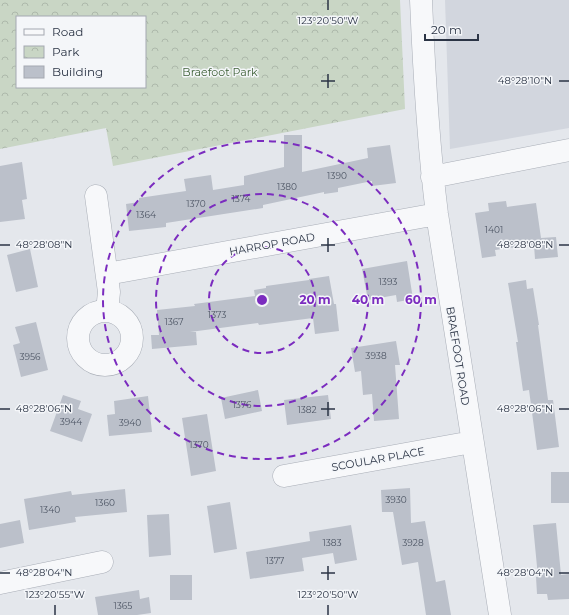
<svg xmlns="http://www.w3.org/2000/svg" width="569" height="615" font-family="Montserrat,sans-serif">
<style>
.built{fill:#d2d6de}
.park{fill:url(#park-crowns);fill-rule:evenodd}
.building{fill:#bbc0ca}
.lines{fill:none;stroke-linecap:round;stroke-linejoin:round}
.minor-casing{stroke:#a9aeb7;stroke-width:23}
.minor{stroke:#f7f8fa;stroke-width:22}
.ticks{fill:none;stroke:#2b3445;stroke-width:1.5}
.ring{fill:none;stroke:#7b2cbf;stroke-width:2;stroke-dasharray:7 5}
.labels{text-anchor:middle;stroke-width:3;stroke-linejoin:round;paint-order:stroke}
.number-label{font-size:9px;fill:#4f5766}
.park-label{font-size:11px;fill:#3f6138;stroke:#f4f6f9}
.street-label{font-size:11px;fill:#2b3445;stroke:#f4f6f9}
.ticks-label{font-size:10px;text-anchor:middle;fill:#2b3445;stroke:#f4f6f9;stroke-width:3;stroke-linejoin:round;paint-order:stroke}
.centre{fill:#7b2cbf;stroke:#f4f6f9;stroke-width:2}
.ring-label{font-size:12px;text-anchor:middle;font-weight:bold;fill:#7b2cbf;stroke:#f4f6f9;stroke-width:3;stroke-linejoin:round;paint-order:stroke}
</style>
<defs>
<pattern id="park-crowns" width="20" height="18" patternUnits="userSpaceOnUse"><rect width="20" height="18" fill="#c9d6c5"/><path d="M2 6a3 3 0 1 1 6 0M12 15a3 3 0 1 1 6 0" fill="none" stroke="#adb8ab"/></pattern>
</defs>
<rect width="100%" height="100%" fill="#e4e7ec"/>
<path class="built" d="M 445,0 L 569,0 L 569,128 L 450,149 Z"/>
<path class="park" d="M 0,0 L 400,0 L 405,109 L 113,166 L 106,128 L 0,149 ZM 17,17 L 145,17 L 145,87 L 17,87 Z"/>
<path class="building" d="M 284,135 L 302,135 L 302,172 L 368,158 L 367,148 L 390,145 L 396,183 L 372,186 L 372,181 L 338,188 L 338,192 L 324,194 L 324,192 L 263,205 L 263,208 L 166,223 L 166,227 L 129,231 L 126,204 L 139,202 L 139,198 L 186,191 L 184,179 L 211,175 L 213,190 L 244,185 L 244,176 L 284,167 Z
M 22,162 L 27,199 L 22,200 L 25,219 L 0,222 L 0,166 Z
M 506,201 L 507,207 L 536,203 L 541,238 L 556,237 L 558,257 L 535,259 L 534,245 L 495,250 L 496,256 L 482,258 L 475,213 L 489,211 L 488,203 Z
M 30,249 L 38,287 L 16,292 L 7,255 Z
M 407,261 L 413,299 L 397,302 L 396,295 L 368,300 L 362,269 Z
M 329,276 L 334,304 L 336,304 L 339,331 L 315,334 L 313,318 L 259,325 L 258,323 L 190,332 L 196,332 L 197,345 L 152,349 L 151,335 L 159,335 L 157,310 L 195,306 L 194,304 L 255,296 L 254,290 L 266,288 L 266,286 L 309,280 L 309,279 Z
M 526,280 L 527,289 L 533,288 L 539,325 L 538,325 L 548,400 L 553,400 L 559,447 L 537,450 L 529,390 L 523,391 L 516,342 L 518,342 L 508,283 Z
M 36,322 L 48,370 L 21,377 L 13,345 L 20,343 L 15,327 Z
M 396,341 L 400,365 L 395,365 L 399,419 L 374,421 L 372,394 L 363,395 L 361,371 L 355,372 L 351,348 Z
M 258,390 L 262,411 L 225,419 L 221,398 Z
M 63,395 L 81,401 L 78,409 L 92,414 L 82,442 L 50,431 Z
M 328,395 L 331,419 L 287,425 L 284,400 Z
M 148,396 L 152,432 L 109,436 L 107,415 L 115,414 L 114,401 Z
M 207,414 L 216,471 L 191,476 L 182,418 Z
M 551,472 L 569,472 L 569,503 L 551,503 Z
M 410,488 L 411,523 L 425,521 L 436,582 L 445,580 L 451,615 L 426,615 L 418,562 L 402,565 L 393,512 L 382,512 L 381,490 Z
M 125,489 L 127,512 L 75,517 L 76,522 L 29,530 L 24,499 L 71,491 L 72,495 Z
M 230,502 L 237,549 L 214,553 L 207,506 Z
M 169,514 L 171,555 L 149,557 L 147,515 Z
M 20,520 L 24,543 L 0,548 L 0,524 Z
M 556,523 L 561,575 L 569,574 L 569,599 L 548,600 L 547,594 L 537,594 L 536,577 L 538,577 L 533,525 Z
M 351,525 L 357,560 L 335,564 L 333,553 L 302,558 L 304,571 L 250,579 L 246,552 L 310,541 L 309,532 Z
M 170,575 L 192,575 L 192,600 L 170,600 Z
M 139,590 L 140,599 L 149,597 L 151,613 L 137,615 L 98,615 L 95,597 Z"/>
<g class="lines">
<g class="minor-casing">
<path id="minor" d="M 421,0 C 424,72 428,143 437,214 L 500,615
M 432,177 L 569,150
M 96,196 L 109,292 L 107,311
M 107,274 L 437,214
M78 338a27 27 0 1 1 54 0a27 27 0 1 1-54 0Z
M 284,476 L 472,442
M 0,583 L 102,562"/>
</g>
<use href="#minor" class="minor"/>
</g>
<path class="ticks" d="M 328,0 L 328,10M 328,74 L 328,88M 321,81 L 335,81M 559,81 L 569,81M 328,238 L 328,252M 0,245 L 10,245M 321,245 L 335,245M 559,245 L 569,245M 328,402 L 328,416M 0,409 L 10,409M 321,409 L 335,409M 559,409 L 569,409M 328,566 L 328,580M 0,573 L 10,573M 321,573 L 335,573M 559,573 L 569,573M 55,605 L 55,615M 328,605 L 328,615"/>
<g class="ring">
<circle cx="262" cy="300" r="53"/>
<circle cx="262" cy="300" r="106"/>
<circle cx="262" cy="300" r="159"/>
</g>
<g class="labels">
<g class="number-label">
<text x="337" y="179">1390</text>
<text x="287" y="190">1380</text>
<text x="241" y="202">1374</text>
<text x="196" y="207">1370</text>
<text x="146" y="218">1364</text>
<text x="494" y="233">1401</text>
<text x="388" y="285">1393</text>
<text x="217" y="318">1373</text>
<text x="174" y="325">1367</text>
<text x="376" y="359">3938</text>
<text x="30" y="360">3956</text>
<text x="242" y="408">1376</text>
<text x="307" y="413">1382</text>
<text x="71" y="425">3944</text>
<text x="130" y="426">3940</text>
<text x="199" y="448">1370</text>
<text x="396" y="503">3930</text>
<text x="105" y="506">1360</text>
<text x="50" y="513">1340</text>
<text x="332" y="546">1383</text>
<text x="413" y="546">3928</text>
<text x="275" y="564">1377</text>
<text x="123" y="609">1365</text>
</g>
<g class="park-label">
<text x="220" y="76">Braefoot Park</text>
</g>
<g class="street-label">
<text transform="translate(272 244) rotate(-10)" y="4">HARROP ROAD</text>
<text transform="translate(458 356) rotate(81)" y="4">BRAEFOOT ROAD</text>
<text transform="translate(378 459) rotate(-10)" y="4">SCOULAR PLACE</text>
</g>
</g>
<g class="ticks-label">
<text x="328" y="24">123°20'50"W</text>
<text x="525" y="84">48°28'10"N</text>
<text x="44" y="248">48°28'08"N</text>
<text x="525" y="248">48°28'08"N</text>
<text x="44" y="412">48°28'06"N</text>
<text x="525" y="412">48°28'06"N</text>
<text x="44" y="576">48°28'04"N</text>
<text x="525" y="576">48°28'04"N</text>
<text x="55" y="598">123°20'55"W</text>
<text x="328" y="598">123°20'50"W</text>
</g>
<circle cx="262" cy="300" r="6" class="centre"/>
<g class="ring-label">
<text x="315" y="304">20 m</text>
<text x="368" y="304">40 m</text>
<text x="421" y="304">60 m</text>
</g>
<rect x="16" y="16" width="130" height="72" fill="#f4f6f9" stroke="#a4a8b1"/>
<rect x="24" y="29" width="20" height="6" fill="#f7f8fa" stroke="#a4a8b1"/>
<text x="52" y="36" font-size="12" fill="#2b3445">Road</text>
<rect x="24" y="46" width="20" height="12" fill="url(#park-crowns)" stroke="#a4a8b1"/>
<text x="52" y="56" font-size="12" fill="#2b3445">Park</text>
<rect x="24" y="66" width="20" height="12" fill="#bbc0ca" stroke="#a4a8b1"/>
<text x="52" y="76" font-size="12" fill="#2b3445">Building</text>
<path d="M425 34v6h53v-6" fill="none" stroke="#2b3445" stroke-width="2"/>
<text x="431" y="34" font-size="12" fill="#2b3445" stroke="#f4f6f9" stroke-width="3" paint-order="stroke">20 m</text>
</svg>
